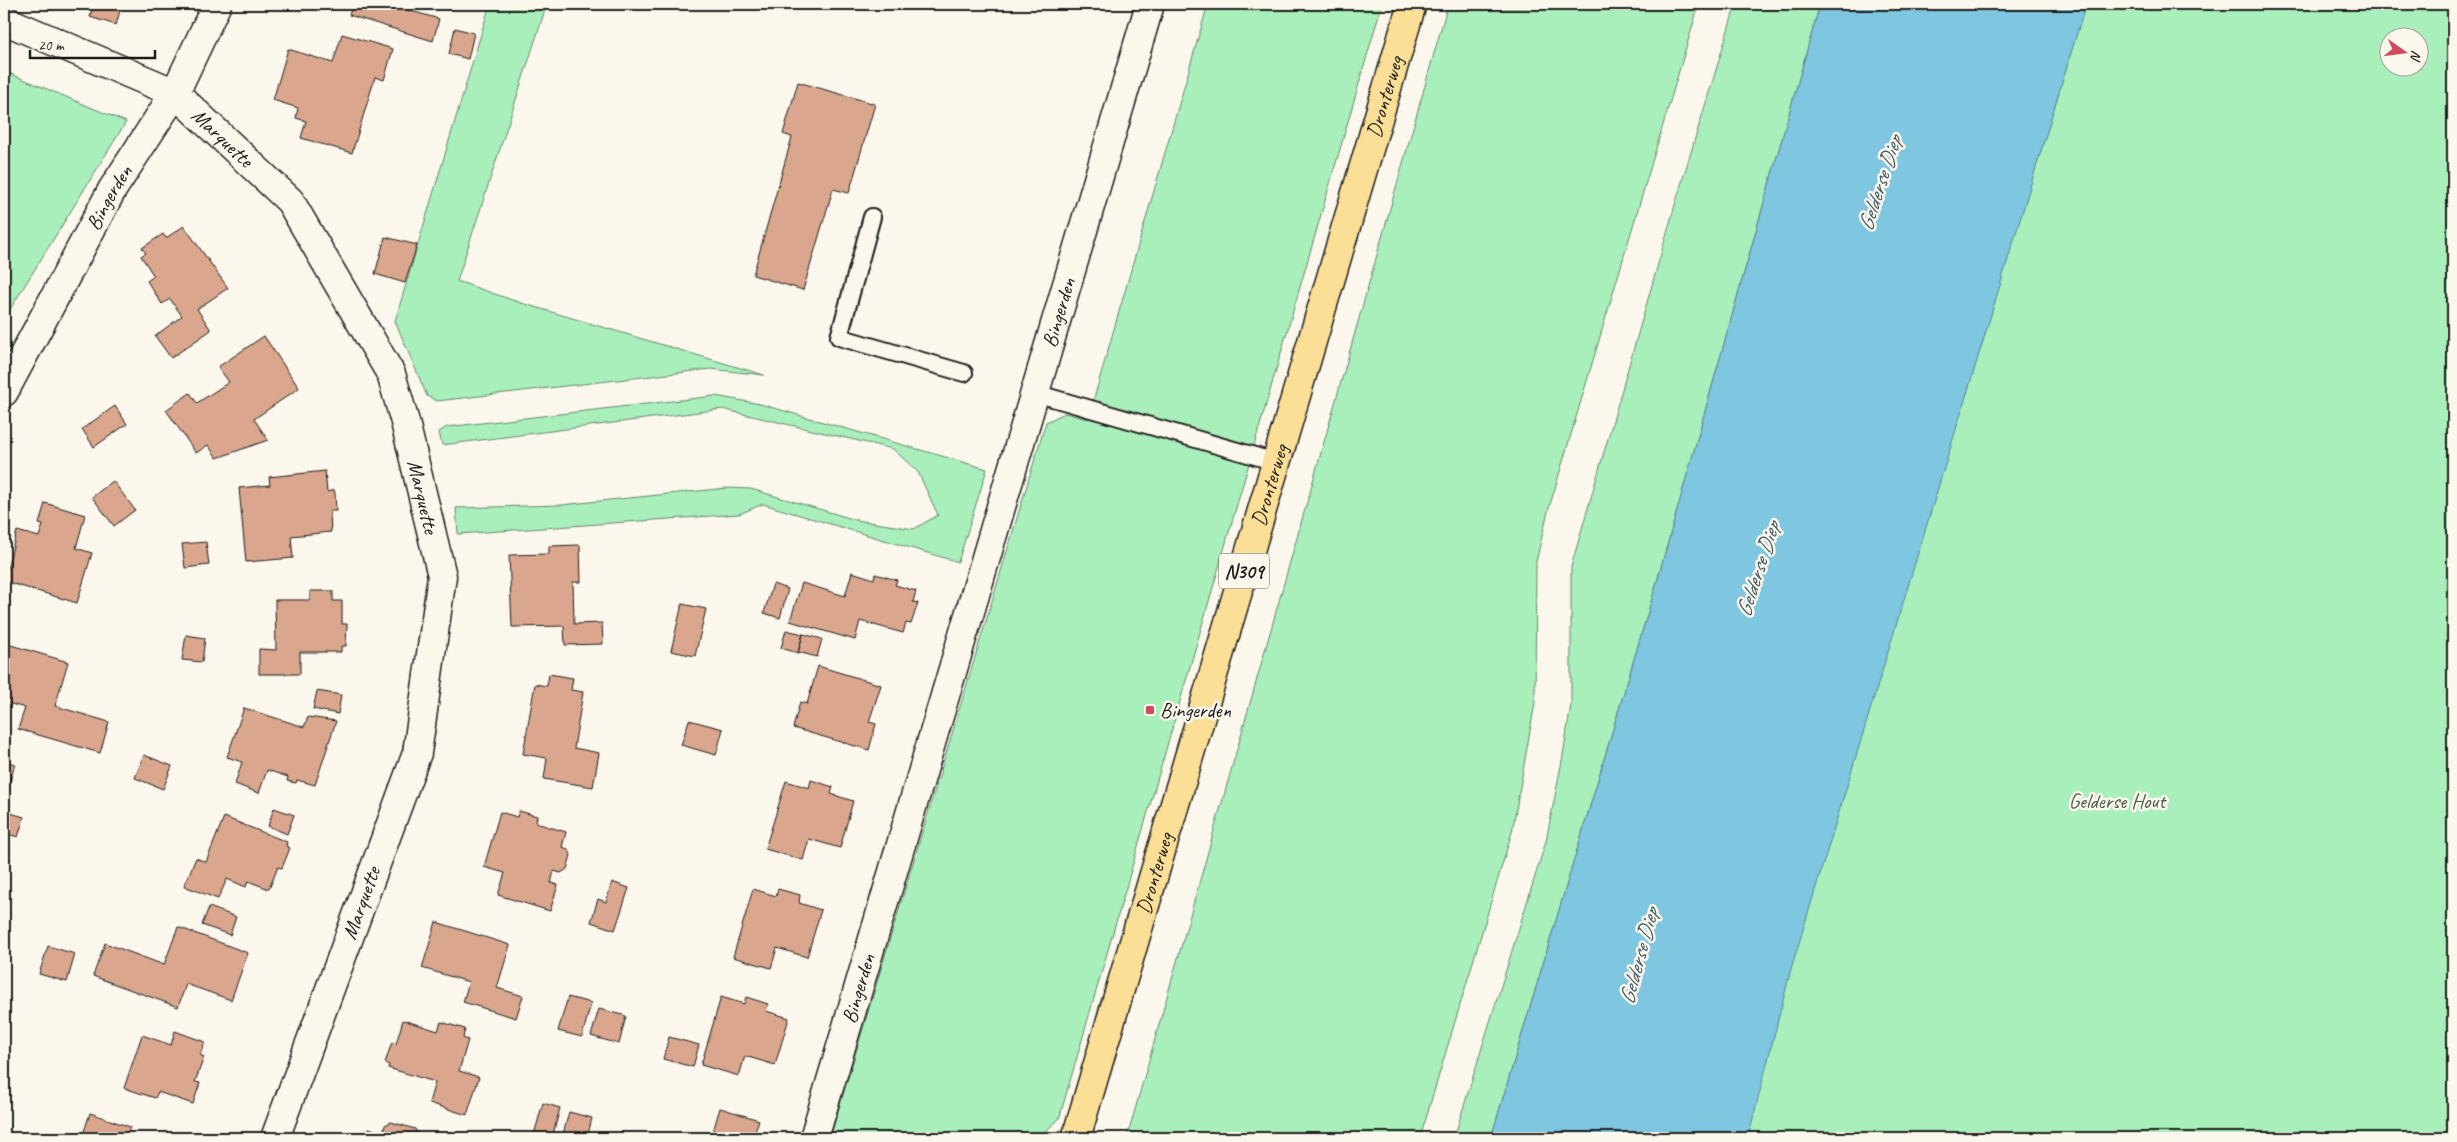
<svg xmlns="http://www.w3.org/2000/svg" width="2457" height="1142" font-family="Caveat,sans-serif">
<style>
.green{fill:#a9efbb;stroke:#62866c;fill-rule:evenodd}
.water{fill:#7fc6e0;stroke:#578292}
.building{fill:#daa78e;stroke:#1c1c1c}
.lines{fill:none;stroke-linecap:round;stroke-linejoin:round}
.lane-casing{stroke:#1c1c1c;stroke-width:20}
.street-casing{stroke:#1c1c1c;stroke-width:31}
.primary-casing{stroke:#1c1c1c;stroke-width:31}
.lane{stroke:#fbf7ec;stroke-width:16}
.street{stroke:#fbf7ec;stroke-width:28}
.primary{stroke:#fbdf96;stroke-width:28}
.poi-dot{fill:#d1495b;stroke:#fbf7ec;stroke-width:2}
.labels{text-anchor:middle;stroke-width:5;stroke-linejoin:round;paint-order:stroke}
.shield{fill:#fbf7ec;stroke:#5f5e5a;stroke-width:1}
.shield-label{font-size:20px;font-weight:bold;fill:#1c1c1c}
.street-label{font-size:21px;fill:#1c1c1c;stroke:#fbf7ec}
.poi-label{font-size:21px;fill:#1c1c1c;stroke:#fbf7ec;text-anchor:start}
.park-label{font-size:21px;fill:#465b4c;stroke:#fbf7ec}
.water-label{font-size:22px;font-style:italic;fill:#3f5861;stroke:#fbf7ec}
</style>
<rect width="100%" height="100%" fill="#fbf7ec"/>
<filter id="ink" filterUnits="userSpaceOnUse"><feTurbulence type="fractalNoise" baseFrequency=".02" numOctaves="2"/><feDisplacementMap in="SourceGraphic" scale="10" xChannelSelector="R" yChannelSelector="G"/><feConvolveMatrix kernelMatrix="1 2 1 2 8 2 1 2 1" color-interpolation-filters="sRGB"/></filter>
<g filter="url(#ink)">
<path class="green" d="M 490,4 L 547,4 L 457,281 L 518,302 L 764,375 L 711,369 L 437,401 L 427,396 L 395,321 Z
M 1208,4 L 1382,4 L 1059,1119 L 1038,1138 L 830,1138 L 1046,422 L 1065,413 L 1088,419 Z
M 1448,4 L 1699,4 L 1547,515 L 1536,562 L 1535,703 L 1512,832 L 1420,1138 L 1127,1138 Z
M 1736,4 L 1820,4 L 1654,592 L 1491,1138 L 1454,1138 L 1546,841 L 1562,761 L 1571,705 L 1571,567 L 1677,198 Z
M 2028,4 L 2453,4 L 2453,1138 L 1702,1138 ZM 2390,38 L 2420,38 L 2420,68 L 2390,68 Z
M 4,71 L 126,122 L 4,319 Z
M 715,396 L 760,404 L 987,469 L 958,562 L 763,504 L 739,514 L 458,534 L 456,508 L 561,505 L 727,488 L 751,489 L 856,520 L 914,529 L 938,515 L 918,472 L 893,449 L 722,409 L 442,445 L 439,432 L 447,427 Z"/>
<path class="water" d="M 1820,4 L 2086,4 L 1791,969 L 1748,1138 L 1491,1138 L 1654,592 Z"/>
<path class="building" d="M 94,4 L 110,4 L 121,7 L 116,25 L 90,17 Z
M 353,4 L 394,4 L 394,6 L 439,19 L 433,41 L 349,15 Z
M 455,28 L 474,33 L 468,59 L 449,54 Z
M 342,34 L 393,49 L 384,80 L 375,77 L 352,153 L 301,138 L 306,121 L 296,118 L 298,108 L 273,100 L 288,49 L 333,63 Z
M 798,82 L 875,104 L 849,193 L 833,189 L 803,290 L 753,275 L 792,137 L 783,134 Z
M 184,226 L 228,288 L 197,309 L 211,330 L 171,358 L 155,336 L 182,316 L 170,299 L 162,304 L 147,281 L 154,276 L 141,256 L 146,253 L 142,248 L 163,234 L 166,238 Z
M 385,237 L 417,245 L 405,283 L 375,274 Z
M 264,336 L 299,388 L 254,419 L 268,440 L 217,458 L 208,445 L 196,453 L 166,410 L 190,393 L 197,403 L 229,382 L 218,367 Z
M 115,406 L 127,424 L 94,447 L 82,429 Z
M 325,471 L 327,492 L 334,490 L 335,493 L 336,511 L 330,511 L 331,532 L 291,536 L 293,558 L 246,562 L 239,488 L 270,485 L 269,477 Z
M 113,481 L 135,510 L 114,526 L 92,497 Z
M 45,503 L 85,515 L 76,548 L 92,553 L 77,603 L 4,581 L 17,531 L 39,537 L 43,525 L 39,524 Z
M 206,542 L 209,565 L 185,568 L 182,544 Z
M 580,545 L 581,582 L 573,582 L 574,624 L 602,623 L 603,644 L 565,645 L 564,626 L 512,627 L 509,555 L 549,554 L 549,546 Z
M 852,572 L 874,579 L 875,574 L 897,580 L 895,585 L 916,591 L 913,602 L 918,603 L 911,624 L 906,623 L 903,633 L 860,621 L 855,640 L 790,621 L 802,583 L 845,596 Z
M 773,584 L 788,589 L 780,618 L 764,613 Z
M 310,591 L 333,591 L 333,601 L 342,601 L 342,624 L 347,624 L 346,646 L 341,646 L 341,652 L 300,652 L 300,674 L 259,674 L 259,649 L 276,650 L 275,600 L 310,600 Z
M 682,604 L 706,609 L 695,656 L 671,651 Z
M 786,630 L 803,634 L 798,653 L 781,648 Z
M 803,634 L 822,639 L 817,657 L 798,652 Z
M 186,635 L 205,638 L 202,662 L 182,660 Z
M 4,643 L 68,662 L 55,706 L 109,722 L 100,753 L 18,729 L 25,708 L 4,702 Z
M 818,666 L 881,685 L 869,722 L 876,724 L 869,750 L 793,728 L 800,702 L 807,704 Z
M 549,674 L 573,678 L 571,690 L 583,692 L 574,748 L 599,753 L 593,787 L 544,779 L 547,758 L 523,754 L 535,684 L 547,686 Z
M 317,691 L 341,695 L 338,714 L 313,709 Z
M 244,708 L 304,727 L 308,717 L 336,721 L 315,785 L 297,780 L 296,783 L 287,781 L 288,777 L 267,770 L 259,793 L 235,784 L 242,762 L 227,757 Z
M 689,720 L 723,729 L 716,755 L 681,745 Z
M 144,755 L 172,766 L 163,789 L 135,778 Z
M 4,761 L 15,764 L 4,803 Z
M 811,780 L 833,787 L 831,794 L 853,801 L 840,848 L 809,839 L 803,860 L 765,849 L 786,781 L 809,788 Z
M 274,808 L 294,815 L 287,834 L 268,826 Z
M 4,811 L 24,817 L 18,837 L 4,833 Z
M 519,811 L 537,816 L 536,823 L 566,832 L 562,847 L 568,849 L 571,855 L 567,869 L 561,873 L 554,871 L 551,883 L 558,885 L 550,911 L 498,895 L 505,873 L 484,867 L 500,812 L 517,817 Z
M 224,817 L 287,842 L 286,846 L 290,848 L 282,868 L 278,867 L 269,889 L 248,881 L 246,887 L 227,879 L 218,899 L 184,886 L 196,858 L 206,862 Z
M 612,882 L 629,888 L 615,930 L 591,922 L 598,899 L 606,902 Z
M 753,889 L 776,896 L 778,889 L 800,895 L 799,903 L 821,910 L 807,957 L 777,948 L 771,968 L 733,957 Z
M 209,907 L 236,917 L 230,935 L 202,925 Z
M 436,922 L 510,945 L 497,988 L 523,996 L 516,1018 L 463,1002 L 469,982 L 422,968 Z
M 178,927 L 248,953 L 231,1000 L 186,984 L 178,1007 L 93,976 L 105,943 L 164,965 Z
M 48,946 L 75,954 L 67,982 L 39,974 Z
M 568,997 L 591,1003 L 582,1037 L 558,1031 Z
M 721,997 L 744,1004 L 746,997 L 768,1004 L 766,1011 L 789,1018 L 775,1065 L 745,1056 L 739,1076 L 701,1065 Z
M 599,1009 L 626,1016 L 619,1044 L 591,1036 Z
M 403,1020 L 438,1031 L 441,1022 L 465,1029 L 463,1038 L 468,1040 L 459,1071 L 479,1077 L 467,1115 L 429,1103 L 435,1082 L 388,1068 L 389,1065 L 385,1063 L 392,1042 L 396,1044 Z
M 175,1031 L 205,1042 L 200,1055 L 204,1057 L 195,1082 L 200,1083 L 193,1104 L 158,1092 L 155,1098 L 124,1088 L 142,1035 L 171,1045 Z
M 669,1037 L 699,1045 L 693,1067 L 663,1059 Z
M 543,1103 L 560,1108 L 552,1138 L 533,1138 Z
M 720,1108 L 759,1120 L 753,1138 L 711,1138 Z
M 569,1112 L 592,1118 L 587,1138 L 562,1138 Z
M 90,1113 L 130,1127 L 126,1138 L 82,1138 Z
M 391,1122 L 415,1129 L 418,1134 L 417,1138 L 366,1138 L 369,1128 L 383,1133 L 385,1125 Z"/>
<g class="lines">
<g class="lane-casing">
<path id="lane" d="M 872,217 L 839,337 L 964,373
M 1035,393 L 1276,462"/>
</g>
<g class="street-casing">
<g id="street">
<path id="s1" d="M 4,20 L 175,93 L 290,201 L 391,374 L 405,422 L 442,576 L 417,753 L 275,1138"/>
<path id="s2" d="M 4,392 L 112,190 L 175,93 L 217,4"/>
<path id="s3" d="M 814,1138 L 1150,4"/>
</g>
</g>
<g class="primary-casing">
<g id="primary">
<path id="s4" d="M 1076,1138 L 1412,4"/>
</g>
</g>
<use href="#lane" class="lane"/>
<use href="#street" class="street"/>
<use href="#primary" class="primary"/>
</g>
</g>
<rect class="poi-dot" x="1145" y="705" width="10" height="10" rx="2.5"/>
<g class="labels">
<rect class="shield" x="1219" y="553.5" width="50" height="35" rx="4"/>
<g class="shield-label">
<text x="1244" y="578">N309</text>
</g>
<g class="street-label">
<text dy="7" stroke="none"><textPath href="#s4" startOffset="1086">Dronterweg</textPath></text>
<text dy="7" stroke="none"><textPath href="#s1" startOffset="251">Marquette</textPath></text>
<text dy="7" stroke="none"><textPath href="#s2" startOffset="221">Bingerden</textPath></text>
<text dy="7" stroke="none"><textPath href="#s3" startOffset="861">Bingerden</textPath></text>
<text dy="7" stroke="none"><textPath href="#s4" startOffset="681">Dronterweg</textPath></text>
<text dy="7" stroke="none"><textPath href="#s1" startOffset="671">Marquette</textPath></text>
<text dy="7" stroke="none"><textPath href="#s4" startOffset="276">Dronterweg</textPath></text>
<text transform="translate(361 903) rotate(-70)" y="7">Marquette</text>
<text dy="7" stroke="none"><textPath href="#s3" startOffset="156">Bingerden</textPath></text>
</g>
<g class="poi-label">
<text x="1160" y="717">Bingerden</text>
</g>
<g class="park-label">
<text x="2117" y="808">Gelderse Hout</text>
</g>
<g class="water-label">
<text transform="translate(1879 183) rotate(-72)" y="8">Gelderse Diep</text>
<text transform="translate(1757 569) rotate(-72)" y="8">Gelderse Diep</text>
<text transform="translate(1638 956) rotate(-75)" y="8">Gelderse Diep</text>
</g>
</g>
<rect width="2457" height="1142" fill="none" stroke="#fbf7ec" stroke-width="20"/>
<rect x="10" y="10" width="2437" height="1122" fill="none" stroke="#1c1c1c" stroke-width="2" filter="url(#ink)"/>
<g transform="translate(2404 52) rotate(104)"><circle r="24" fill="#fbf7ec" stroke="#a29f99"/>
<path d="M0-4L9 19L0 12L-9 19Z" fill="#d1495b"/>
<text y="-8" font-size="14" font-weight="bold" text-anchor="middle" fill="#1c1c1c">N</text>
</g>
<path d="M30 50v8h125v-8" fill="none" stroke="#1c1c1c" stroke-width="2.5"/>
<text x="38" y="50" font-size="15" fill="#1c1c1c" stroke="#fbf7ec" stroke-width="4" paint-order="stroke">20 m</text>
</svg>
